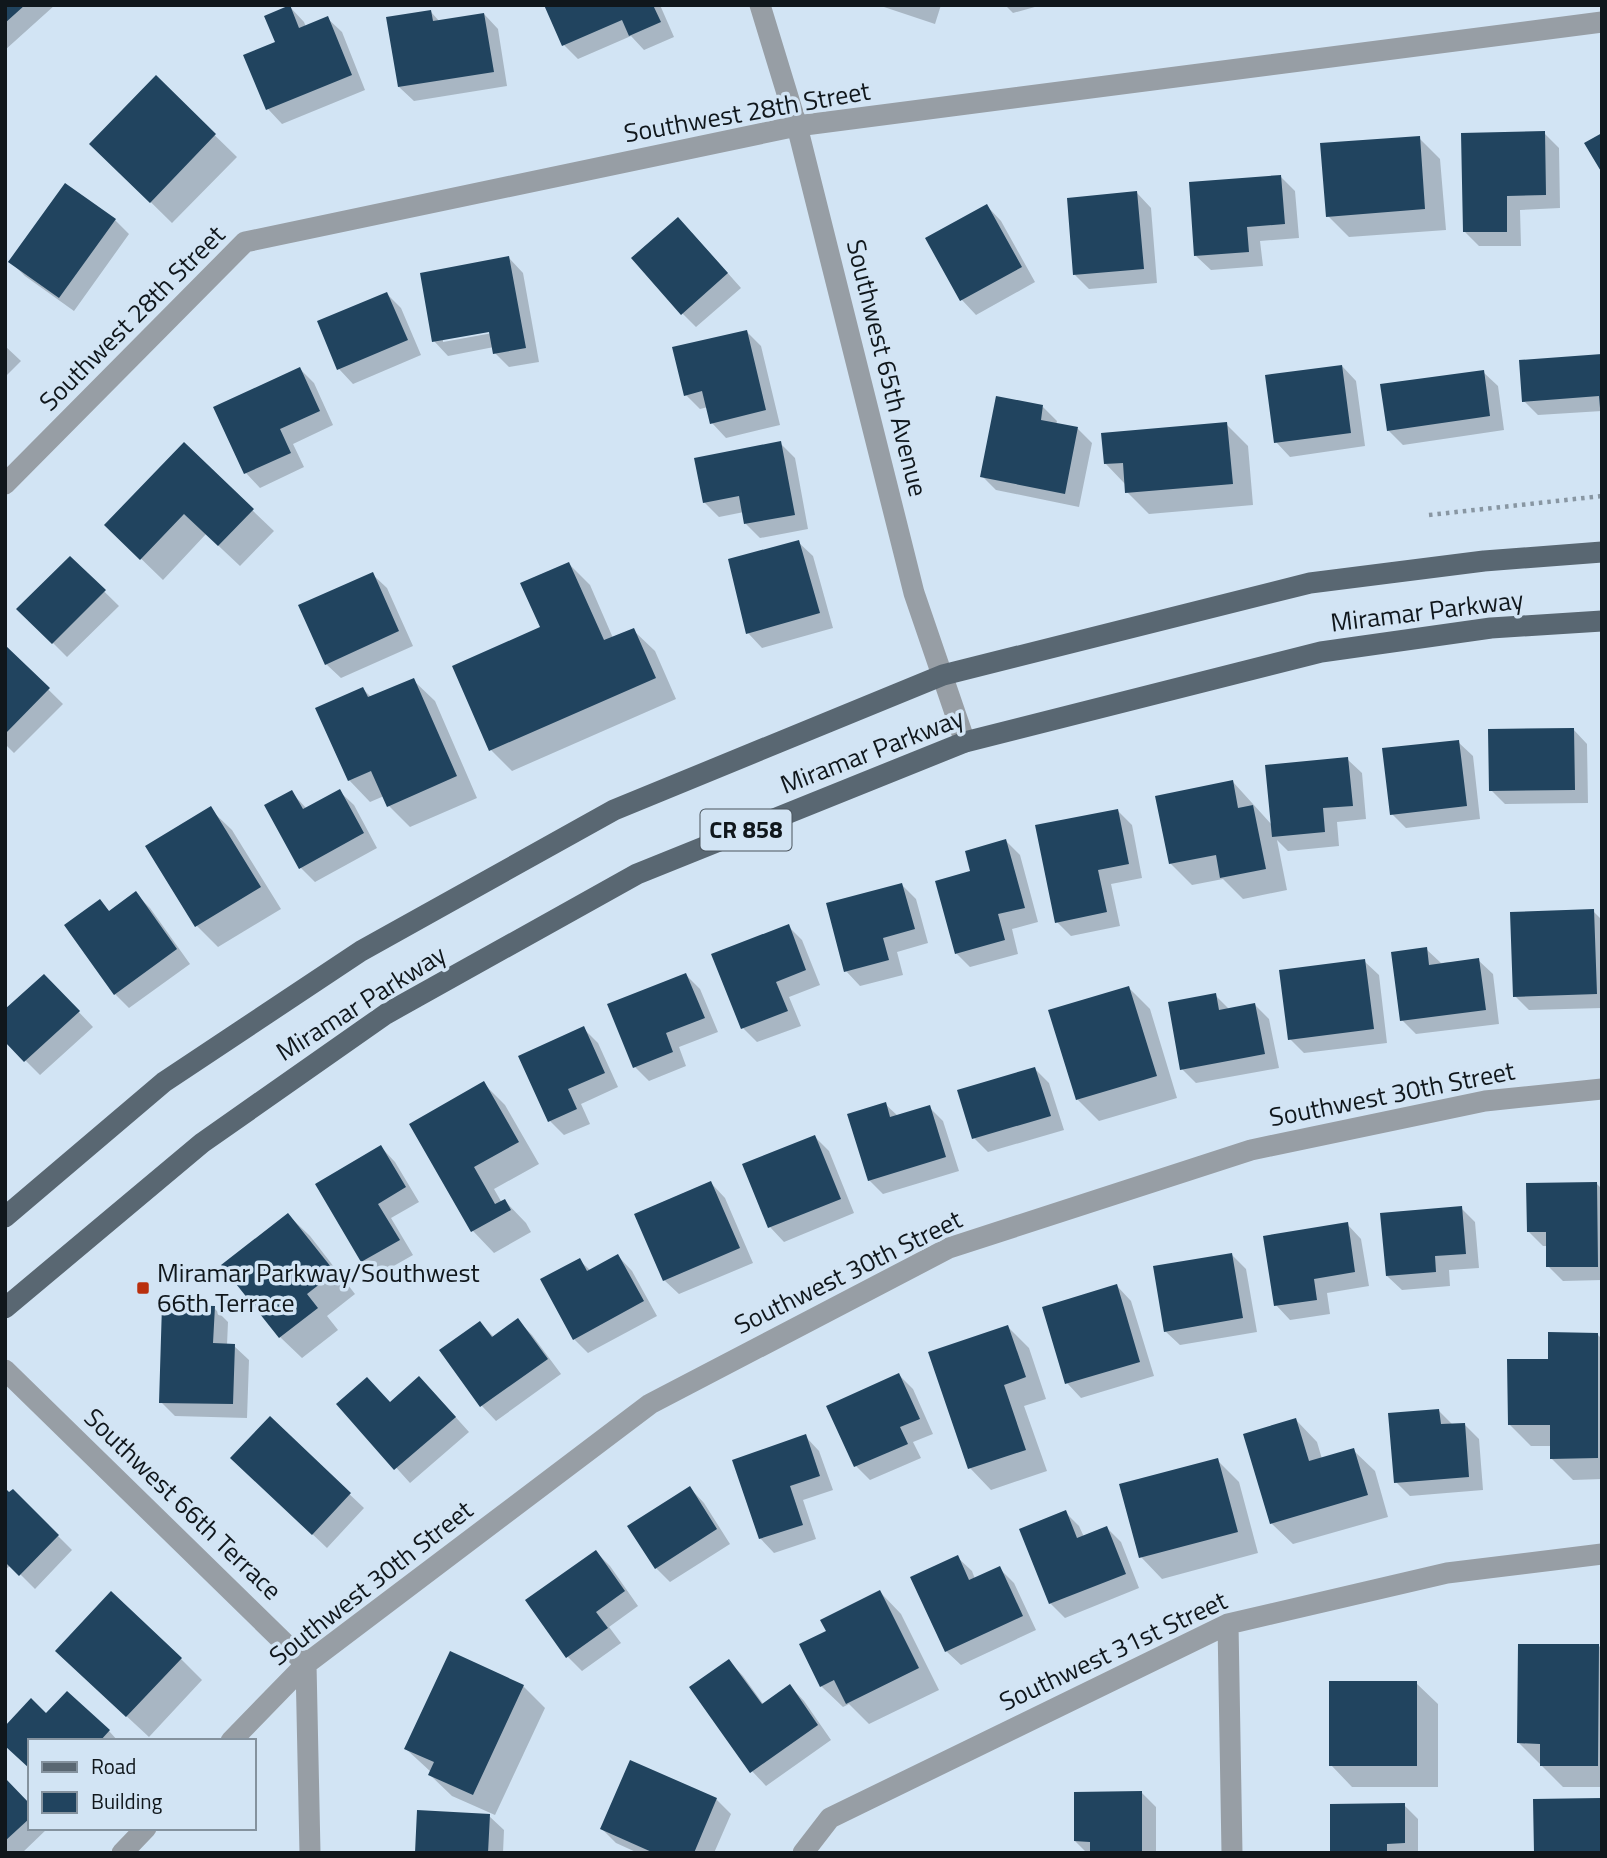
<svg xmlns="http://www.w3.org/2000/svg" width="1607" height="1858" font-family="'Titillium Web',sans-serif">
<style>
.shadow{fill:#0003;fill-rule:evenodd}
.building{fill:#21445f}
.lines{fill:none;stroke-linecap:round;stroke-linejoin:round}
.path{stroke:#8896a2;stroke-width:4.5;stroke-dasharray:3.5 5;stroke-linecap:butt}
.minor{stroke:#979ea5;stroke-width:21}
.primary{stroke:#596772;stroke-width:21}
.poi-dot{fill:#b92f0d;stroke:#d2e4f4;stroke-width:2.5}
.labels{text-anchor:middle;stroke-width:7;stroke-linejoin:round;paint-order:stroke}
.shield{fill:#d2e4f4;stroke:#4a545d;stroke-width:2}
.shield-label{font-size:24px;font-weight:bold;fill:#10171c}
.street-label{font-size:26px;fill:#10171c;stroke:#d2e4f4}
.poi-label{font-size:26px;fill:#10171c;stroke:#d2e4f4;text-anchor:start}
</style>
<rect width="100%" height="100%" fill="#d2e4f4"/>
<path class="shadow" d="M 5,5 L 55,5 L 5,50 Z
M 546,5 L 660,5 L 674,37 L 644,50 L 631,36 L 578,59 L 564,45 Z
M 878,5 L 941,5 L 935,24 Z
M 1005,5 L 1042,5 L 1013,13 Z
M 290,7 L 304,22 L 306,27 L 327,18 L 342,32 L 365,90 L 282,124 L 268,109 L 245,56 L 277,43 Z
M 431,12 L 440,22 L 484,14 L 498,29 L 507,86 L 414,101 L 399,87 Z
M 156,78 L 237,157 L 172,223 L 113,165 Z
M 1544,133 L 1559,148 L 1560,208 L 1520,210 L 1521,246 L 1479,246 L 1465,232 Z
M 1419,138 L 1440,159 L 1446,230 L 1349,237 L 1328,216 Z
M 1281,177 L 1295,191 L 1299,238 L 1260,241 L 1263,266 L 1211,270 L 1196,256 Z
M 1137,193 L 1151,208 L 1157,283 L 1089,289 L 1075,275 Z
M 987,206 L 1001,221 L 1035,282 L 976,315 L 962,300 L 927,239 Z
M 115,220 L 129,234 L 74,311 L 25,276 L 10,261 Z
M 692,233 L 741,288 L 696,327 L 682,313 Z
M 509,258 L 523,273 L 539,362 L 509,367 L 495,353 L 494,347 L 448,356 L 434,341 ZM 497,328 L 498,332 L 443,342 L 443,338 Z
M 387,294 L 401,308 L 421,355 L 353,384 L 339,369 L 319,322 Z
M 747,332 L 761,346 L 780,425 L 726,438 L 712,423 L 708,407 L 700,409 L 686,395 Z
M 5,346 L 21,361 L 5,377 Z
M 1602,356 L 1602,411 L 1538,415 L 1524,401 Z
M 1342,366 L 1356,381 L 1365,446 L 1290,457 L 1276,442 Z
M 300,369 L 314,383 L 333,425 L 293,444 L 304,467 L 260,488 L 246,473 L 215,408 Z
M 1483,372 L 1498,386 L 1504,430 L 1403,445 L 1388,430 Z
M 1043,407 L 1057,421 L 1056,425 L 1078,429 L 1092,443 L 1079,507 L 996,490 L 982,476 Z
M 1226,424 L 1248,446 L 1253,505 L 1149,514 L 1127,492 L 1126,485 L 1105,463 Z
M 780,443 L 795,458 L 808,529 L 760,538 L 746,524 L 744,512 L 719,517 L 704,502 Z
M 184,445 L 274,531 L 240,566 L 206,534 L 163,580 L 128,546 Z
M 798,542 L 813,556 L 833,628 L 762,648 L 748,633 Z
M 70,558 L 119,606 L 67,657 L 19,609 Z
M 569,564 L 590,585 L 613,638 L 633,630 L 655,651 L 676,699 L 512,771 L 491,750 Z
M 372,574 L 387,588 L 413,646 L 341,678 L 326,664 Z
M 5,647 L 63,704 L 14,753 L 5,744 Z
M 413,680 L 435,701 L 477,798 L 410,827 L 389,806 L 384,796 L 370,802 L 349,780 L 363,689 L 372,698 Z
M 1573,729 L 1587,744 L 1588,803 L 1505,804 L 1491,790 Z
M 1458,742 L 1473,756 L 1480,819 L 1406,828 L 1392,814 Z
M 1347,759 L 1362,773 L 1366,819 L 1337,822 L 1339,846 L 1288,851 L 1277,840 L 1287,890 L 1243,899 L 1223,879 L 1192,885 L 1170,863 L 1233,782 L 1273,826 Z
M 339,791 L 354,805 L 377,848 L 315,882 L 301,868 L 291,792 L 307,809 Z
M 210,809 L 232,830 L 281,909 L 218,947 L 197,926 L 148,847 Z
M 1118,811 L 1132,825 L 1142,878 L 1111,884 L 1120,926 L 1071,936 L 1057,922 Z
M 1006,841 L 1020,855 L 1038,922 L 1012,929 L 1018,954 L 970,967 L 956,953 Z
M 902,885 L 916,899 L 928,943 L 897,952 L 903,975 L 860,986 L 846,971 Z
M 136,894 L 150,908 L 190,964 L 129,1008 L 115,994 L 100,902 L 110,912 Z
M 1593,911 L 1602,920 L 1602,1008 L 1529,1010 L 1515,996 Z
M 788,926 L 802,940 L 820,985 L 789,997 L 801,1026 L 757,1042 L 743,1028 Z
M 1426,949 L 1441,963 L 1478,960 L 1493,974 L 1499,1024 L 1416,1034 L 1402,1020 Z
M 1364,961 L 1379,975 L 1387,1043 L 1304,1053 L 1290,1039 Z
M 686,975 L 700,989 L 718,1032 L 679,1047 L 686,1066 L 649,1081 L 635,1067 Z
M 1129,988 L 1150,1009 L 1177,1098 L 1099,1121 L 1077,1099 Z
M 58,990 L 93,1027 L 40,1075 L 5,1040 Z
M 1215,995 L 1230,1010 L 1255,1005 L 1269,1019 L 1279,1068 L 1196,1083 L 1182,1069 Z
M 583,1028 L 598,1043 L 618,1087 L 581,1104 L 590,1124 L 564,1135 L 550,1121 Z
M 1035,1069 L 1049,1083 L 1064,1130 L 988,1152 L 974,1138 Z
M 483,1083 L 505,1105 L 539,1164 L 494,1189 L 502,1203 L 505,1201 L 526,1223 L 531,1232 L 494,1253 L 473,1231 L 411,1124 Z
M 885,1104 L 898,1116 L 929,1107 L 943,1121 L 959,1171 L 883,1194 L 869,1180 Z
M 815,1137 L 829,1151 L 854,1213 L 784,1242 L 770,1227 Z
M 381,1147 L 395,1162 L 419,1202 L 391,1218 L 413,1255 L 376,1276 L 362,1261 Z
M 711,1183 L 725,1198 L 753,1263 L 679,1294 L 664,1280 Z
M 1596,1183 L 1602,1189 L 1602,1280 L 1563,1281 L 1548,1266 L 1548,1246 L 1543,1246 L 1528,1231 Z
M 1461,1208 L 1475,1222 L 1479,1268 L 1449,1270 L 1450,1286 L 1402,1290 L 1387,1276 Z
M 288,1215 L 310,1236 L 355,1294 L 327,1316 L 338,1330 L 302,1358 L 280,1337 Z
M 1347,1224 L 1361,1239 L 1369,1286 L 1327,1293 L 1330,1314 L 1290,1320 L 1276,1305 Z
M 1232,1255 L 1246,1269 L 1257,1332 L 1180,1345 L 1165,1331 Z
M 618,1256 L 632,1271 L 657,1316 L 588,1353 L 574,1339 L 579,1260 L 591,1271 Z
M 1117,1286 L 1131,1301 L 1154,1376 L 1081,1398 L 1067,1383 L 1044,1308 Z
M 214,1308 L 228,1322 L 227,1345 L 234,1346 L 249,1360 L 247,1418 L 175,1416 L 161,1402 Z
M 518,1321 L 532,1335 L 561,1374 L 496,1421 L 482,1406 L 442,1351 L 480,1323 L 494,1337 Z
M 1008,1327 L 1029,1348 L 1046,1399 L 1024,1406 L 1047,1471 L 991,1490 L 970,1468 Z
M 1597,1334 L 1602,1339 L 1602,1479 L 1573,1480 L 1551,1458 L 1551,1446 L 1531,1446 L 1509,1424 L 1550,1361 Z
M 899,1375 L 913,1389 L 933,1434 L 913,1442 L 921,1458 L 870,1480 L 856,1466 Z
M 433,1392 L 469,1432 L 410,1483 L 339,1404 L 390,1404 Z
M 1439,1411 L 1453,1425 L 1464,1424 L 1479,1439 L 1483,1490 L 1410,1496 L 1396,1482 Z
M 270,1419 L 364,1508 L 327,1548 L 247,1472 Z
M 1296,1420 L 1317,1442 L 1322,1459 L 1353,1450 L 1375,1471 L 1388,1517 L 1293,1544 L 1271,1523 Z
M 805,1436 L 819,1451 L 833,1490 L 803,1500 L 816,1539 L 774,1553 L 760,1538 Z
M 1217,1460 L 1239,1482 L 1258,1553 L 1162,1579 L 1141,1557 Z
M 690,1488 L 704,1503 L 730,1544 L 670,1582 L 656,1568 Z
M 5,1491 L 9,1495 L 13,1491 L 72,1550 L 35,1589 L 11,1565 L 5,1570 Z
M 1065,1512 L 1079,1526 L 1084,1537 L 1107,1528 L 1121,1542 L 1139,1588 L 1065,1618 L 1050,1603 Z
M 596,1552 L 610,1566 L 638,1606 L 609,1627 L 621,1643 L 582,1671 L 567,1656 Z
M 957,1557 L 972,1571 L 975,1579 L 999,1568 L 1014,1583 L 1036,1630 L 961,1665 L 946,1651 Z
M 880,1592 L 901,1614 L 939,1690 L 869,1724 L 849,1704 L 843,1707 L 821,1686 L 828,1632 Z
M 1599,1646 L 1602,1649 L 1602,1787 L 1563,1787 L 1519,1743 Z
M 181,1659 L 202,1680 L 149,1737 L 79,1672 Z
M 729,1661 L 743,1676 L 764,1705 L 790,1686 L 804,1701 L 831,1740 L 766,1786 L 752,1771 Z
M 1416,1683 L 1438,1704 L 1438,1787 L 1352,1787 L 1331,1765 Z
M 523,1686 L 545,1708 L 495,1815 L 452,1796 L 430,1775 L 431,1772 L 406,1749 Z
M 46,1716 L 109,1731 L 118,1741 L 30,1741 L 5,1744 Z
M 631,1763 L 716,1799 L 731,1814 L 714,1853 L 638,1853 L 616,1843 L 602,1829 Z
M 5,1780 L 30,1806 L 30,1828 L 48,1828 L 22,1853 L 5,1853 Z
M 1142,1793 L 1156,1807 L 1156,1853 L 1087,1853 L 1075,1841 Z
M 1404,1805 L 1418,1819 L 1418,1853 L 1332,1853 Z
M 489,1816 L 504,1830 L 503,1853 L 417,1853 Z"/>
<path class="building" d="M 5,5 L 25,5 L 5,23 Z
M 290,5 L 299,28 L 328,16 L 352,75 L 266,110 L 243,55 L 275,42 L 264,16 Z
M 544,5 L 653,5 L 661,22 L 629,36 L 622,20 L 562,46 Z
M 431,10 L 433,21 L 484,13 L 494,72 L 398,87 L 386,17 Z
M 156,75 L 216,134 L 150,203 L 89,144 Z
M 1545,131 L 1546,195 L 1507,196 L 1507,232 L 1463,232 L 1461,133 Z
M 1602,133 L 1602,173 L 1584,143 Z
M 1420,136 L 1425,209 L 1326,217 L 1320,143 Z
M 1281,175 L 1285,224 L 1247,227 L 1249,252 L 1194,256 L 1189,182 Z
M 65,183 L 116,219 L 59,298 L 8,262 Z
M 1137,191 L 1144,269 L 1073,275 L 1067,198 Z
M 987,204 L 1022,267 L 960,301 L 925,238 Z
M 678,217 L 728,273 L 681,315 L 631,258 Z
M 509,256 L 526,348 L 493,354 L 489,332 L 432,342 L 420,273 Z
M 387,292 L 408,340 L 337,370 L 317,321 Z
M 747,330 L 766,410 L 710,424 L 702,391 L 684,396 L 672,347 Z
M 1602,354 L 1602,408 L 1600,408 L 1599,396 L 1522,402 L 1519,360 Z
M 1342,365 L 1351,433 L 1274,443 L 1265,375 Z
M 300,367 L 320,411 L 280,429 L 291,453 L 244,474 L 213,407 Z
M 1484,370 L 1490,416 L 1387,431 L 1380,384 Z
M 996,396 L 1043,405 L 1041,420 L 1078,427 L 1065,494 L 980,477 Z
M 1227,422 L 1233,484 L 1125,493 L 1123,463 L 1104,464 L 1101,433 Z
M 781,441 L 795,515 L 744,524 L 739,496 L 703,503 L 694,458 Z
M 184,442 L 254,509 L 218,546 L 184,514 L 140,560 L 104,525 Z
M 799,540 L 820,613 L 746,634 L 728,559 Z
M 70,556 L 106,590 L 52,644 L 16,609 Z
M 569,562 L 604,640 L 634,628 L 656,678 L 489,751 L 452,666 L 540,627 L 520,583 Z
M 373,572 L 399,631 L 325,665 L 298,605 Z
M 5,645 L 50,688 L 5,734 Z
M 414,678 L 457,776 L 387,807 L 371,771 L 348,781 L 315,708 L 363,687 L 368,697 Z
M 1574,728 L 1575,790 L 1489,791 L 1488,729 Z
M 1459,740 L 1467,806 L 1390,815 L 1382,748 Z
M 1348,757 L 1353,806 L 1323,808 L 1325,832 L 1272,837 L 1265,765 Z
M 1233,780 L 1238,808 L 1253,805 L 1266,869 L 1220,878 L 1216,855 L 1169,864 L 1155,796 Z
M 340,789 L 364,833 L 299,869 L 264,805 L 292,790 L 303,809 Z
M 211,806 L 261,887 L 195,927 L 145,846 Z
M 1118,809 L 1129,864 L 1098,870 L 1107,912 L 1055,923 L 1035,825 Z
M 1006,839 L 1025,908 L 998,914 L 1005,940 L 955,954 L 935,881 L 970,871 L 965,851 Z
M 902,883 L 915,929 L 883,938 L 889,960 L 844,972 L 826,903 Z
M 136,891 L 177,949 L 114,995 L 64,925 L 100,899 L 109,911 Z
M 1594,909 L 1597,994 L 1513,997 L 1510,912 Z
M 789,924 L 806,970 L 776,982 L 788,1011 L 741,1029 L 711,954 Z
M 1427,947 L 1429,965 L 1479,958 L 1486,1010 L 1400,1021 L 1391,952 Z
M 1365,959 L 1374,1029 L 1288,1040 L 1279,970 Z
M 686,973 L 705,1018 L 666,1033 L 673,1052 L 633,1068 L 607,1004 Z
M 44,974 L 80,1011 L 24,1062 L 5,1042 L 5,1009 Z
M 1129,986 L 1157,1076 L 1076,1100 L 1048,1010 Z
M 1216,993 L 1219,1010 L 1255,1003 L 1265,1054 L 1180,1070 L 1168,1002 Z
M 584,1026 L 605,1073 L 568,1089 L 577,1109 L 548,1122 L 518,1056 Z
M 1035,1067 L 1051,1116 L 972,1139 L 957,1090 Z
M 484,1081 L 519,1142 L 474,1167 L 495,1204 L 505,1199 L 511,1210 L 471,1232 L 409,1124 Z
M 886,1102 L 890,1117 L 930,1105 L 946,1157 L 868,1181 L 847,1114 Z
M 815,1135 L 841,1199 L 768,1228 L 742,1164 Z
M 381,1145 L 406,1187 L 378,1204 L 400,1240 L 361,1262 L 315,1184 Z
M 711,1181 L 740,1248 L 663,1281 L 634,1214 Z
M 1597,1182 L 1598,1267 L 1546,1267 L 1546,1232 L 1527,1232 L 1526,1183 Z
M 1462,1206 L 1466,1254 L 1435,1256 L 1436,1272 L 1386,1276 L 1380,1213 Z
M 288,1213 L 335,1272 L 307,1294 L 318,1308 L 279,1338 L 221,1265 Z
M 1348,1222 L 1355,1272 L 1314,1279 L 1317,1300 L 1274,1306 L 1263,1236 Z
M 1232,1253 L 1243,1318 L 1164,1332 L 1153,1266 Z
M 618,1254 L 644,1301 L 573,1340 L 540,1279 L 580,1258 L 587,1271 Z
M 1117,1284 L 1140,1362 L 1065,1384 L 1042,1307 Z
M 162,1305 L 215,1306 L 213,1343 L 235,1344 L 233,1404 L 159,1403 Z
M 518,1318 L 548,1359 L 480,1407 L 439,1350 L 480,1321 L 492,1337 Z
M 1008,1325 L 1026,1377 L 1004,1385 L 1026,1450 L 968,1469 L 928,1352 Z
M 1548,1332 L 1598,1333 L 1598,1458 L 1550,1459 L 1550,1425 L 1508,1425 L 1507,1359 L 1548,1359 Z
M 899,1373 L 920,1419 L 900,1427 L 908,1444 L 854,1467 L 826,1406 Z
M 419,1376 L 456,1417 L 394,1470 L 336,1404 L 367,1377 L 390,1402 Z
M 1439,1409 L 1441,1424 L 1465,1423 L 1469,1477 L 1394,1483 L 1388,1413 Z
M 270,1416 L 351,1493 L 312,1535 L 230,1458 Z
M 1296,1418 L 1309,1461 L 1354,1448 L 1368,1495 L 1270,1524 L 1243,1434 Z
M 806,1434 L 820,1476 L 790,1486 L 803,1525 L 759,1539 L 732,1460 Z
M 1218,1458 L 1238,1532 L 1139,1558 L 1119,1484 Z
M 690,1486 L 717,1529 L 655,1569 L 627,1526 Z
M 5,1488 L 9,1492 L 13,1489 L 59,1535 L 19,1576 L 5,1562 Z
M 1066,1510 L 1077,1538 L 1107,1526 L 1126,1574 L 1049,1604 L 1019,1529 Z
M 596,1550 L 625,1591 L 596,1612 L 608,1628 L 566,1658 L 525,1600 Z
M 958,1555 L 969,1580 L 1000,1566 L 1023,1616 L 945,1652 L 910,1577 Z
M 880,1590 L 919,1668 L 846,1704 L 834,1680 L 820,1687 L 799,1644 L 826,1631 L 820,1620 Z
M 111,1591 L 182,1658 L 126,1717 L 55,1651 Z
M 1518,1644 L 1599,1644 L 1598,1766 L 1540,1766 L 1540,1744 L 1517,1743 Z
M 450,1651 L 524,1685 L 473,1795 L 428,1775 L 434,1762 L 404,1749 Z
M 729,1659 L 762,1704 L 790,1684 L 818,1725 L 750,1773 L 689,1687 Z
M 1329,1681 L 1417,1681 L 1417,1766 L 1329,1766 Z
M 67,1691 L 110,1730 L 100,1741 L 30,1741 L 30,1769 L 5,1746 L 5,1726 L 31,1698 L 46,1713 Z
M 630,1760 L 717,1798 L 694,1853 L 654,1853 L 600,1829 Z
M 5,1778 L 30,1804 L 30,1818 L 5,1841 Z
M 1142,1791 L 1142,1853 L 1090,1853 L 1090,1842 L 1074,1841 L 1074,1792 Z
M 1602,1798 L 1602,1853 L 1534,1853 L 1533,1799 Z
M 1405,1803 L 1405,1843 L 1387,1844 L 1387,1853 L 1330,1853 L 1330,1804 Z
M 417,1810 L 490,1814 L 488,1853 L 415,1853 Z"/>
<g class="lines">
<path class="path" d="M 1429,515 L 1602,496"/>
<path class="minor" d="M 760,5 L 797,126 L 914,593 L 965,742
M 5,484 L 245,242 L 797,126 L 1602,22
M 5,1370 L 306,1664 L 310,1853
M 1228,1624 L 1232,1853
M 231,1741 L 306,1664 L 650,1404 L 949,1248 L 1251,1150 L 1485,1101 L 1602,1089
M 122,1853 L 146,1828
M 803,1853 L 830,1818 L 1228,1624 L 1447,1573 L 1602,1554"/>
<path class="primary" d="M 5,1217 L 164,1082 L 361,951 L 614,810 L 943,675 L 1310,583 L 1484,561 L 1602,552
M 5,1308 L 202,1143 L 386,1014 L 637,874 L 965,742 L 1321,652 L 1491,628 L 1602,621"/>
</g>
<rect class="poi-dot" x="136" y="1281" width="14" height="14" rx="3.5"/>
<g class="labels">
<rect class="shield" x="700.5" y="809.5" width="91" height="41" rx="5"/>
<g class="shield-label">
<text x="746" y="838">CR 858</text>
</g>
<g class="street-label">
<text transform="translate(747 112) rotate(-10)" y="9">Southwest 28th Street</text>
<text transform="translate(132 318) rotate(-45)" y="9">Southwest 28th Street</text>
<text transform="translate(887 368) rotate(76)" y="9">Southwest 65th Avenue</text>
<text transform="translate(1427 611) rotate(-7)" y="9">Miramar Parkway</text>
<text transform="translate(872 751) rotate(-21)" y="9">Miramar Parkway</text>
<text transform="translate(361 1003) rotate(-32)" y="9">Miramar Parkway</text>
<text transform="translate(1392 1094) rotate(-11)" y="9">Southwest 30th Street</text>
<text transform="translate(848 1272) rotate(-26)" y="9">Southwest 30th Street</text>
<text transform="translate(183 1504) rotate(44)" y="9">Southwest 66th Terrace</text>
<text transform="translate(371 1583) rotate(-38)" y="9">Southwest 30th Street</text>
<text transform="translate(1113 1651) rotate(-25)" y="9">Southwest 31st Street</text>
</g>
<g class="poi-label">
<text x="157" y="1282">Miramar Parkway/Southwest<tspan x="157" dy="30">66th Terrace</tspan></text>
</g>
</g>
<rect width="1607" height="1858" fill="none" stroke="#10171c" stroke-width="14"/>
<rect x="28" y="1739" width="228" height="91" fill="#d2e4f4" stroke="#84929e" stroke-width="2"/>
<rect x="42" y="1762" width="35" height="10" fill="#596772" stroke="#84929e" stroke-width="2"/>
<text x="91" y="1774" font-size="21" fill="#10171c">Road</text>
<rect x="42" y="1792" width="35" height="21" fill="#21445f" stroke="#84929e" stroke-width="2"/>
<text x="91" y="1809" font-size="21" fill="#10171c">Building</text>
</svg>
